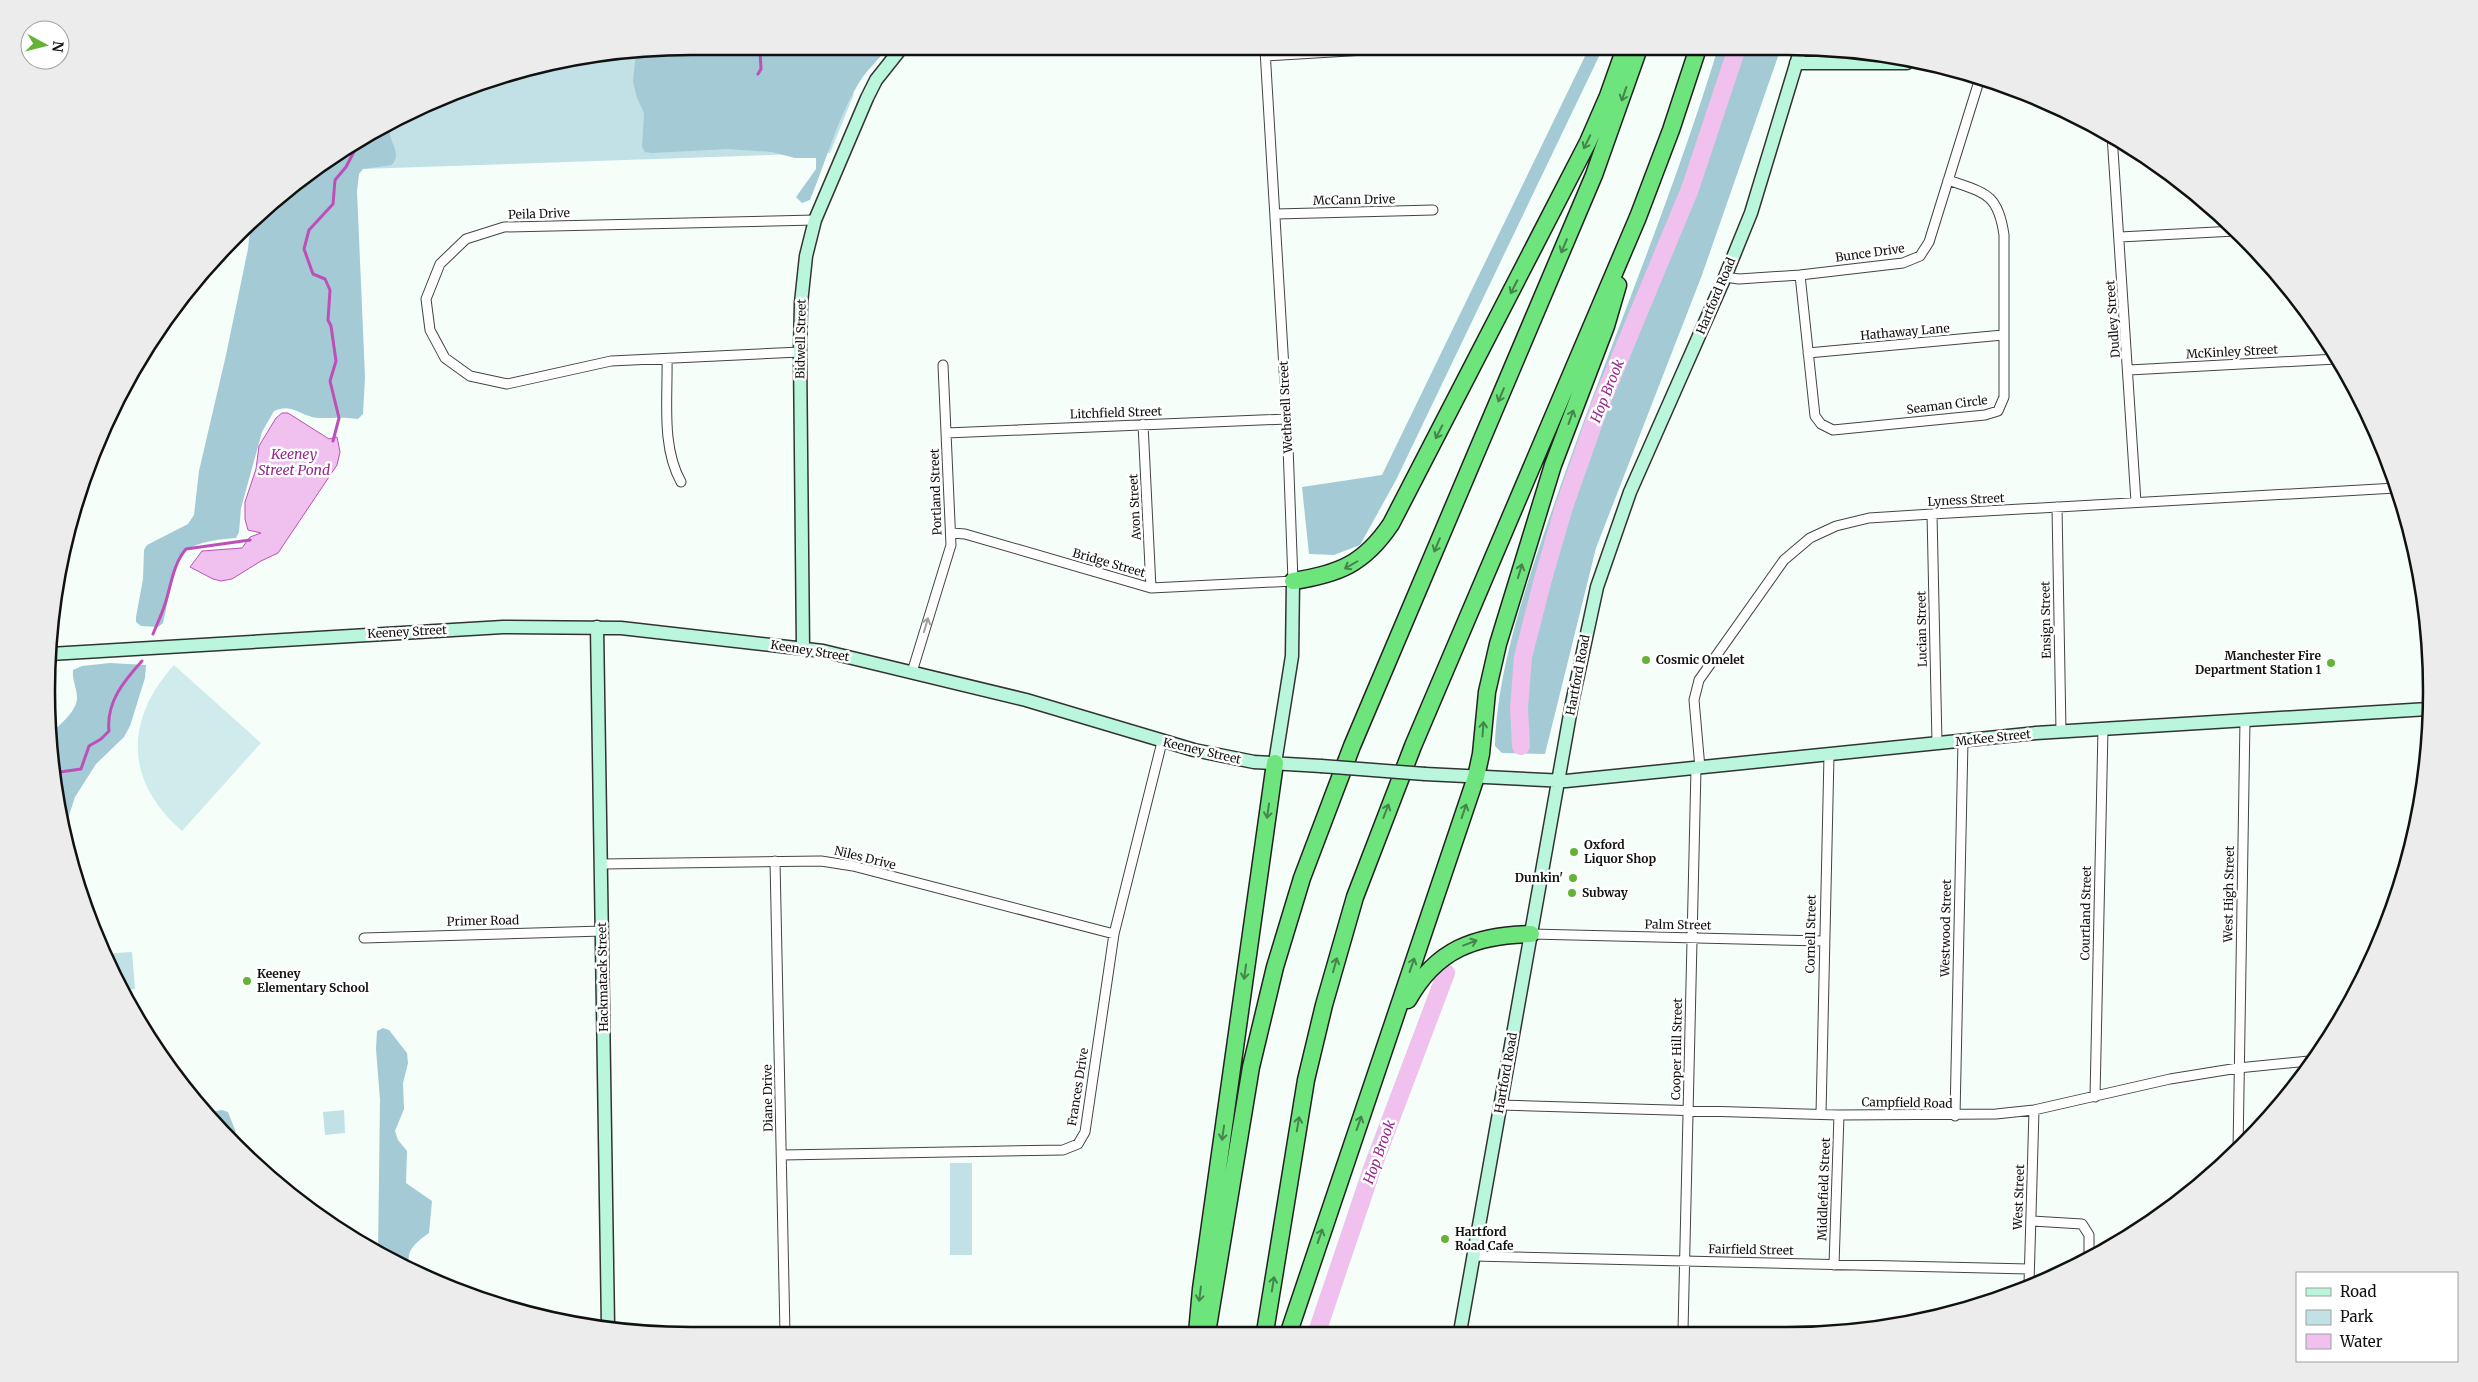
<svg xmlns="http://www.w3.org/2000/svg" width="2478" height="1382" font-family="Merriweather,serif">
<style>
.green{fill:#c2e1e6}
.forest{fill:#a3cad5}
.pitch{fill:#d0ebeb}
.water{fill:#f0c0ee;stroke:#bf4fb8}
.lines{fill:none;stroke-linecap:round;stroke-linejoin:round}
.stream{stroke:#bf4fb8;stroke-width:3}
.river{stroke:#f0c0ee;stroke-width:18}
.street-casing{stroke:#444;stroke-width:11}
.secondary-casing{stroke:#333;stroke-width:15}
.highway-casing{stroke:#222;stroke-width:19}
.street{stroke:#fff;stroke-width:9}
.secondary{stroke:#b9f6db;stroke-width:12}
.highway{stroke:#6ee47c;stroke-width:16}
.secondary-bridge-casing{stroke:#333;stroke-width:15;stroke-linecap:butt}
.secondary-bridge{stroke:#b9f6db;stroke-width:12}
.oneway{stroke:#44854c}
.oneway2{stroke:#a0a0a0}
.poi-dot{fill:#66b238;stroke:#fff;stroke-width:2}
.labels{text-anchor:middle;stroke-width:5;stroke-linejoin:round;paint-order:stroke}
.street-label{font-size:12px;fill:#111;stroke:#fff}
.poi-label{font-size:12px;font-weight:bold;fill:#111;stroke:#fff;text-anchor:start}
.water-label{font-size:14px;font-style:italic;fill:#96278b;stroke:#fff}
.rim{fill:none;stroke:#111;stroke-width:2.5}
</style>
<rect width="100%" height="100%" fill="#f6fefa"/>
<path class="green" d="M 834,51 L 854,94 L 830,153 L 362,169 L 361,141 L 406,113 L 484,80 L 607,52 Z
M 132,952 L 135,989 L 121,990 L 103,954 Z
M 344,1110 L 345,1133 L 325,1135 L 323,1112 Z
M 950,1163 L 972,1163 L 972,1255 L 950,1255 Z"/>
<path class="forest" d="M 1589,48 L 1603,48 L 1396,480 L 1360,545 L 1334,555 L 1309,554 L 1302,487 L 1382,475 Z
M 1718,48 L 1781,48 L 1702,275 L 1596,548 L 1545,754 L 1502,753 L 1495,746 C 1497,664 1531,571 1558,493 C 1610,344 1672,199 1718,48 Z
M 833,51 L 836,54 L 848,51 L 885,51 C 878,60 869,68 862,78 C 838,115 827,159 810,200 L 802,203 L 796,197 L 816,169 L 816,158 L 795,158 L 772,152 L 728,149 L 651,153 L 645,152 L 642,147 L 644,113 L 637,98 L 633,81 L 636,52 Z
M 390,122 C 391,126 390,130 390,134 C 392,146 401,154 392,165 L 363,169 L 359,174 L 357,191 L 365,377 L 363,414 L 358,419 C 345,417 332,418 319,418 C 301,417 293,402 274,411 L 262,432 L 241,508 L 239,532 L 236,538 C 163,543 178,565 163,623 L 158,627 L 141,626 L 136,622 L 136,617 L 143,579 L 144,550 L 147,545 L 188,524 L 194,515 L 199,471 L 226,355 L 248,249 L 251,221 L 299,179 Z
M 110,663 L 146,665 L 145,678 L 130,726 L 124,737 L 96,764 L 75,797 L 69,815 L 70,854 L 59,817 L 48,736 C 57,727 77,712 77,698 C 77,688 72,680 73,670 L 82,666 Z
M 383,1028 L 389,1030 L 407,1053 L 408,1063 L 403,1083 L 404,1109 L 395,1131 L 398,1140 L 407,1151 L 406,1183 L 432,1201 L 429,1233 C 416,1242 400,1255 414,1270 L 378,1254 L 380,1100 L 376,1049 L 377,1031 Z
M 222,1110 L 228,1112 L 235,1130 L 239,1148 L 204,1113 Z"/>
<path class="pitch" d="M 174,665 L 261,743 L 182,831 C 125,782 124,720 174,665 Z"/>
<path class="water" d="M 282,413 L 288,413 L 329,439 L 337,437 L 340,452 L 337,465 L 278,553 L 261,561 L 232,579 L 221,581 L 213,579 L 190,567 L 202,551 L 242,548 L 250,537 L 261,533 L 248,530 L 245,519 L 245,502 L 256,469 L 259,446 L 276,418 Z"/>
<g class="lines">
<path class="stream" d="M 758,74 L 761,69 L 760,51
M 333,441 L 339,418 L 330,381 L 336,361 L 331,326 L 328,320 L 330,290 L 325,279 L 313,274 L 304,249 L 309,230 L 333,204 L 335,180 L 346,167 L 359,142
M 153,634 C 157,624 162,614 165,604 C 171,586 173,564 186,549 L 250,540
M 54,778 L 60,772 L 81,769 L 89,746 L 101,739 L 109,731 C 106,702 124,681 142,661"/>
<path class="river" d="M 1521,746 L 1519,708 L 1523,657 L 1543,579 L 1564,507 L 1599,408 L 1690,189 L 1737,48
M 1317,1332 L 1373,1166 L 1446,973"/>
<g class="street-casing">
<path id="street" d="M 1266,56 L 1382,49
M 2112,135 L 2136,502
M 1276,214 L 1433,210
M 2120,237 L 2235,231
M 1800,275 L 1815,416 L 1821,424 L 1833,430 L 1985,415 L 1998,411 L 2004,397 L 2004,235 C 1998,193 1985,193 1948,180
M 1725,277 L 1739,279 L 1800,275 L 1903,263 L 1920,256 L 1929,242 L 1980,78
M 800,352 L 611,361 L 507,384 L 470,376 L 445,358 L 430,330 L 426,299 L 440,264 L 466,239 L 504,227 L 815,220
M 1808,353 L 2003,335
M 667,359 C 668,399 661,446 681,482
M 2129,370 L 2336,359
M 1143,424 L 1151,588
M 946,433 L 1287,419
M 2057,507 L 2061,731
M 1932,514 L 1937,743
M 952,533 L 965,534 L 1151,588 L 1293,581 L 1287,419 L 1265,50
M 912,672 L 951,545 L 943,365
M 1700,768 L 1694,700 L 1699,680 L 1784,560 L 1810,538 L 1836,526 L 1869,518 L 1932,514 L 2396,488
M 775,861 L 785,1334
M 602,864 L 821,861 L 853,866 L 1114,934
M 1531,934 L 1823,941
M 364,938 L 603,931
M 2095,1097 L 2103,729
M 1500,1105 L 1839,1115 L 1996,1114 L 2034,1110 L 2170,1079 L 2238,1068 L 2309,1061
M 1821,1114 L 1829,755
M 1955,1116 L 1963,741
M 2238,1151 L 2245,720
M 782,1155 L 1063,1150 L 1078,1144 L 1085,1132 L 1114,934 L 1162,742
M 2032,1221 L 2082,1224 L 2089,1235 L 2089,1255
M 1473,1256 L 2029,1269
M 1834,1265 L 1839,1115
M 2029,1284 L 2034,1110
M 1683,1331 L 1696,768"/>
</g>
<g class="secondary-casing">
<path id="secondary" d="M 1796,63 L 1907,63
M 597,627 L 608,1326
M 803,648 L 800,352 L 801,303 L 806,256 L 815,220 L 867,98 L 876,80 L 899,51
M 50,654 L 503,627 L 621,628 L 823,651 L 1026,700 L 1194,750 L 1254,762 L 1321,766
M 1275,763 L 1292,656 L 1293,581
M 1425,774 L 1566,781 L 2036,733 L 2428,709
M 1460,1332 L 1572,703 L 1597,587 L 1630,492 L 1725,277 L 1751,213 L 1801,48"/>
</g>
<g class="highway-casing">
<path id="highway" d="M 1293,581 C 1339,574 1364,564 1391,524 L 1588,142 L 1608,96 L 1625,48
M 1408,1000 C 1436,949 1476,935 1531,934
M 1265,1332 L 1306,1080 L 1324,1005 L 1355,897 L 1413,746 L 1638,217 L 1671,130 L 1698,48
M 1289,1332 L 1476,777 L 1481,754 L 1487,692 L 1498,644 L 1553,465 L 1606,326 L 1618,285
M 1197,1333 L 1201,1289 L 1275,763
M 1207,1333 L 1251,1067 L 1275,967 L 1302,878 L 1352,746 L 1594,175 L 1639,48"/>
</g>
<use href="#street" class="street"/>
<use href="#secondary" class="secondary"/>
<use href="#highway" class="highway"/>
<g class="secondary-bridge-casing">
<path id="secondary-bridge" d="M 1321,766 L 1425,774"/>
</g>
<use href="#secondary-bridge" class="secondary-bridge"/>
</g>
<defs><path id="oneway-shaft" d="M-6 0H5M1.5-3L5.5 0L1.5 3" fill="none" stroke-width="1.6" stroke-linecap="round" stroke-linejoin="round" transform="scale(1.25)"/></defs>
<g class="oneway">
<use href="#oneway-shaft" transform="translate(1624 94) rotate(109)"/>
<use href="#oneway-shaft" transform="translate(1587 142) rotate(116)"/>
<use href="#oneway-shaft" transform="translate(1564 246) rotate(113)"/>
<use href="#oneway-shaft" transform="translate(1514 287) rotate(117)"/>
<use href="#oneway-shaft" transform="translate(1501 395) rotate(113)"/>
<use href="#oneway-shaft" transform="translate(1571 417) rotate(-70)"/>
<use href="#oneway-shaft" transform="translate(1439 432) rotate(117)"/>
<use href="#oneway-shaft" transform="translate(1437 545) rotate(113)"/>
<use href="#oneway-shaft" transform="translate(1351 565) rotate(150)"/>
<use href="#oneway-shaft" transform="translate(1520 571) rotate(-73)"/>
<use href="#oneway-shaft" transform="translate(1483 729) rotate(-86)"/>
<use href="#oneway-shaft" transform="translate(1268 811) rotate(98)"/>
<use href="#oneway-shaft" transform="translate(1386 811) rotate(-69)"/>
<use href="#oneway-shaft" transform="translate(1464 811) rotate(-71)"/>
<use href="#oneway-shaft" transform="translate(1470 943) rotate(-21)"/>
<use href="#oneway-shaft" transform="translate(1335 965) rotate(-74)"/>
<use href="#oneway-shaft" transform="translate(1412 965) rotate(-71)"/>
<use href="#oneway-shaft" transform="translate(1245 972) rotate(98)"/>
<use href="#oneway-shaft" transform="translate(1359 1123) rotate(-71)"/>
<use href="#oneway-shaft" transform="translate(1298 1124) rotate(-80)"/>
<use href="#oneway-shaft" transform="translate(1223 1133) rotate(98)"/>
<use href="#oneway-shaft" transform="translate(1320 1236) rotate(-71)"/>
<use href="#oneway-shaft" transform="translate(1273 1284) rotate(-81)"/>
<use href="#oneway-shaft" transform="translate(1200 1294) rotate(97)"/>
</g>
<use class="oneway2" href="#oneway-shaft" transform="translate(926 625) rotate(-73)"/>
<g class="poi-dot">
<circle cx="1646" cy="660" r="5"/>
<circle cx="2331" cy="663" r="5"/>
<circle cx="1574" cy="852" r="5"/>
<circle cx="1573" cy="878" r="5"/>
<circle cx="1572" cy="893" r="5"/>
<circle cx="247" cy="981" r="5"/>
<circle cx="1445" cy="1239" r="5"/>
</g>
<g class="labels">
<g class="street-label">
<text transform="translate(1354 200) rotate(-1)" y="4">McCann Drive</text>
<text transform="translate(539 214) rotate(-2)" y="4">Peila Drive</text>
<text transform="translate(1870 253) rotate(-8)" y="4">Bunce Drive</text>
<text transform="translate(1716 296) rotate(-67)" y="4">Hartford Road</text>
<text transform="translate(2113 319) rotate(-94)" y="4">Dudley Street</text>
<text transform="translate(1905 332) rotate(-5)" y="4">Hathaway Lane</text>
<text transform="translate(801 339) rotate(-89)" y="4">Bidwell Street</text>
<text transform="translate(2232 352) rotate(-3)" y="4">McKinley Street</text>
<text transform="translate(1947 405) rotate(-7)" y="4">Seaman Circle</text>
<text transform="translate(1286 407) rotate(-93)" y="4">Wetherell Street</text>
<text transform="translate(1116 413) rotate(-2)" y="4">Litchfield Street</text>
<text transform="translate(936 492) rotate(-92)" y="4">Portland Street</text>
<text transform="translate(1966 500) rotate(-3)" y="4">Lyness Street</text>
<text transform="translate(1135 507) rotate(-93)" y="4">Avon Street</text>
<text transform="translate(1109 563) rotate(16)" y="4">Bridge Street</text>
<text transform="translate(2046 620) rotate(-91)" y="4">Ensign Street</text>
<text transform="translate(1922 629) rotate(-91)" y="4">Lucian Street</text>
<text transform="translate(407 632) rotate(-3)" y="4">Keeney Street</text>
<text transform="translate(810 651) rotate(9)" y="4">Keeney Street</text>
<text transform="translate(1578 675) rotate(-79)" y="4">Hartford Road</text>
<text transform="translate(1993 738) rotate(-6)" y="4">McKee Street</text>
<text transform="translate(1202 751) rotate(13)" y="4">Keeney Street</text>
<text transform="translate(865 858) rotate(14)" y="4">Niles Drive</text>
<text transform="translate(2229 894) rotate(-89)" y="4">West High Street</text>
<text transform="translate(2086 913) rotate(-89)" y="4">Courtland Street</text>
<text transform="translate(483 921) rotate(-1)" y="4">Primer Road</text>
<text transform="translate(1678 925) rotate(1)" y="4">Palm Street</text>
<text transform="translate(1946 928) rotate(-89)" y="4">Westwood Street</text>
<text transform="translate(1811 934) rotate(-89)" y="4">Cornell Street</text>
<text transform="translate(603 977) rotate(-91)" y="4">Hackmatack Street</text>
<text transform="translate(1677 1049) rotate(-89)" y="4">Cooper Hill Street</text>
<text transform="translate(1506 1073) rotate(-80)" y="4">Hartford Road</text>
<text transform="translate(1078 1087) rotate(-81)" y="4">Frances Drive</text>
<text transform="translate(768 1098) rotate(-91)" y="4">Diane Drive</text>
<text transform="translate(1907 1103) rotate(1)" y="4">Campfield Road</text>
<text transform="translate(1824 1189) rotate(-88)" y="4">Middlefield Street</text>
<text transform="translate(2019 1197) rotate(-88)" y="4">West Street</text>
<text transform="translate(1751 1250) rotate(1)" y="4">Fairfield Street</text>
</g>
<g class="poi-label">
<text x="2321" y="660" text-anchor="end">Manchester Fire<tspan x="2321" dy="14">Department Station 1</tspan></text>
<text x="1656" y="664">Cosmic Omelet</text>
<text x="1584" y="849">Oxford<tspan x="1584" dy="14">Liquor Shop</tspan></text>
<text x="1563" y="882" text-anchor="end">Dunkin'</text>
<text x="1582" y="897">Subway</text>
<text x="257" y="978">Keeney<tspan x="257" dy="14">Elementary School</tspan></text>
<text x="1455" y="1236">Hartford<tspan x="1455" dy="14">Road Cafe</tspan></text>
</g>
<g class="water-label">
<text transform="translate(1607 391) rotate(-68)" y="5">Hop Brook</text>
<text x="294" y="459">Keeney<tspan x="294" dy="16">Street Pond</tspan></text>
<text transform="translate(1379 1152) rotate(-70)" y="5">Hop Brook</text>
</g>
</g>
<path d="M0 0H2478V1382H0ZM691 55H1787A636 636 0 0 1 2423 691V691A636 636 0 0 1 1787 1327H691A636 636 0 0 1 55 691V691A636 636 0 0 1 691 55Z" fill="#ececec" fill-rule="evenodd"/>
<path class="rim" d="M691 55H1787A636 636 0 0 1 2423 691V691A636 636 0 0 1 1787 1327H691A636 636 0 0 1 55 691V691A636 636 0 0 1 691 55Z"/>
<rect x="2296" y="1272" width="162" height="90" fill="#ffffff" stroke="#a0a0a0"/>
<rect x="2306" y="1288" width="25" height="8" fill="#b9f6db" stroke="#a0a0a0"/>
<text x="2340" y="1297" font-size="15" fill="#111111">Road</text>
<rect x="2306" y="1310" width="25" height="15" fill="#c2e1e6" stroke="#a0a0a0"/>
<text x="2340" y="1322" font-size="15" fill="#111111">Park</text>
<rect x="2306" y="1334" width="25" height="15" fill="#f0c0ee" stroke="#a0a0a0"/>
<text x="2340" y="1347" font-size="15" fill="#111111">Water</text>
<g transform="translate(45 45) rotate(97)"><circle r="24" fill="#ffffff" stroke="#a0a0a0"/>
<path d="M0-4L9 19L0 12L-9 19Z" fill="#66b238"/>
<text y="-8" font-size="14" font-weight="bold" text-anchor="middle" fill="#111111">N</text>
</g>
</svg>
